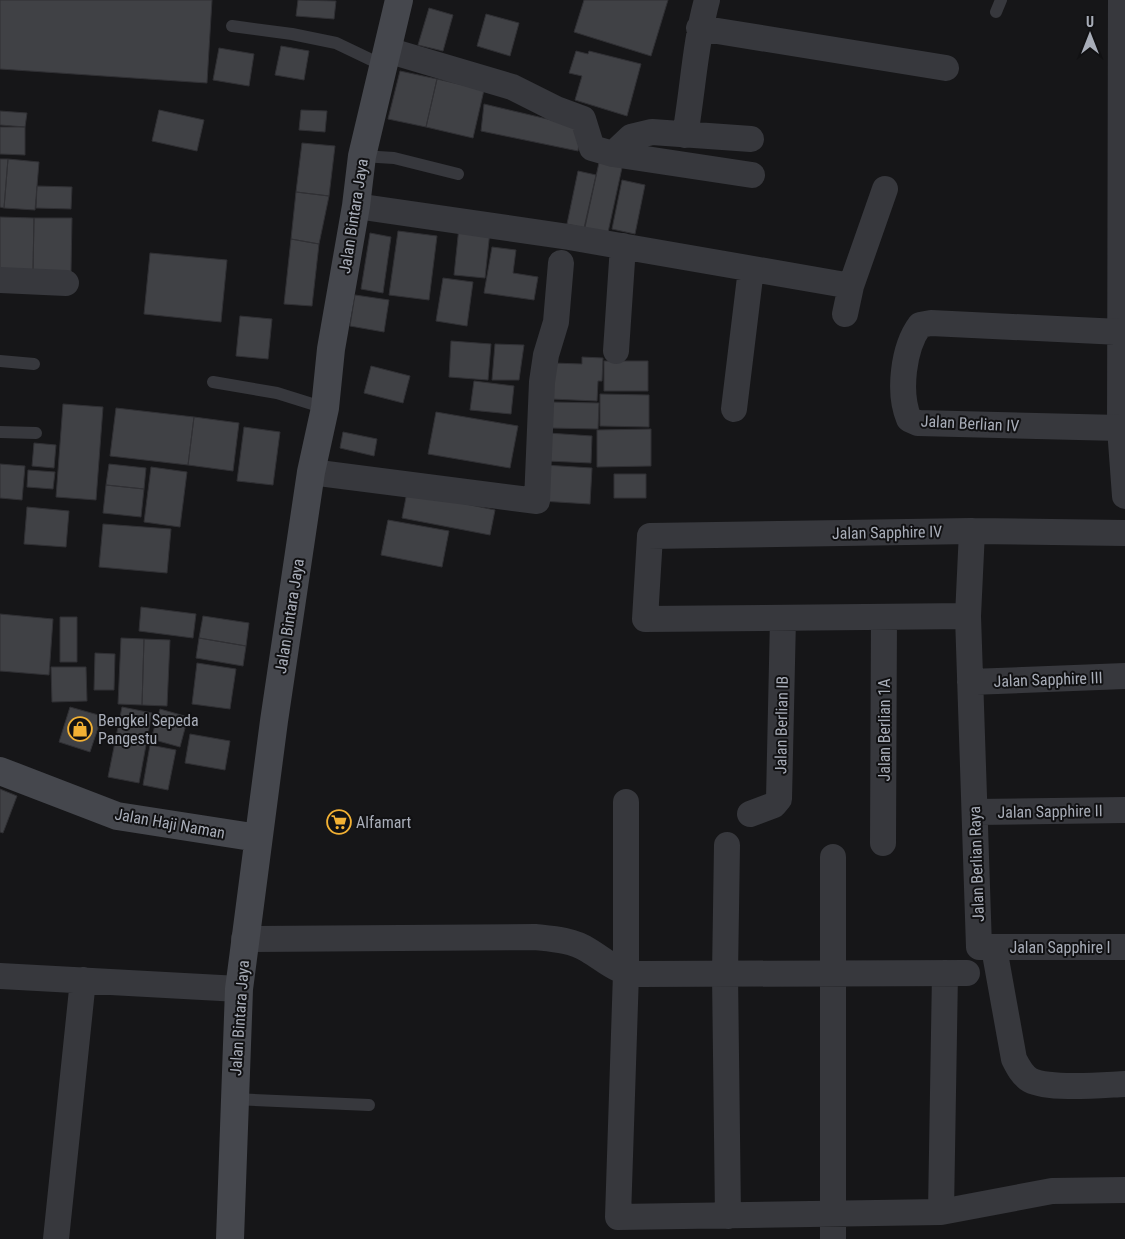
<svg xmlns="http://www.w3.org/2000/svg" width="1125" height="1239" font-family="'Roboto Condensed',sans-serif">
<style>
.building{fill:#404145;stroke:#303034}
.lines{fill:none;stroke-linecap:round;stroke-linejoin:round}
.lane{stroke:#37383d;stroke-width:12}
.street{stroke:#37383d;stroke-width:26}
.secondary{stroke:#45474d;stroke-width:28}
.labels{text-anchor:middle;stroke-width:4;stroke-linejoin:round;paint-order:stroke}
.street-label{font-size:16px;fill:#a8adb8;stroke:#111113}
.poi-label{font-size:16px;fill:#a8adb8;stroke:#111113;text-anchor:start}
</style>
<rect width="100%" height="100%" fill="#161618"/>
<path class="building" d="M 0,0 L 212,0 L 207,83 L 0,69 Z
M 298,0 L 336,1 L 334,19 L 296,16 Z
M 584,0 L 668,0 L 651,56 L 574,32 Z
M 429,8 L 453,15 L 443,51 L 418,45 Z
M 486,14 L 519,23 L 510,56 L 477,46 Z
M 281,46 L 309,51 L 304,80 L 275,75 Z
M 219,48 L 254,54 L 249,86 L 213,80 Z
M 576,51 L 588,54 L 589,51 L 641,64 L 627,116 L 575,100 L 582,76 L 569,73 Z
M 400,71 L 437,79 L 426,127 L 388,119 Z
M 437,79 L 484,90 L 473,138 L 426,127 Z
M 484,104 L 581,127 L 578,151 L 481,131 Z
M 159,110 L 204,120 L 197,151 L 152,141 Z
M 301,110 L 327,111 L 325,132 L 299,130 Z
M 0,111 L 27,113 L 25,127 L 0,125 Z
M 0,127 L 25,127 L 25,155 L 0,154 Z
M 302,143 L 335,146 L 329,196 L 296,192 Z
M 600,158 L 623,163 L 607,237 L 584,232 Z
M 0,159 L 8,159 L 4,208 L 0,207 Z
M 8,159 L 39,162 L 35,210 L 4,208 Z
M 578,171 L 596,175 L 584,228 L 567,224 Z
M 622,180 L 645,185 L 635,234 L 612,229 Z
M 37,186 L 72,187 L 71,209 L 36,208 Z
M 296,192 L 329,196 L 319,244 L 291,239 Z
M 0,217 L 34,218 L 33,271 L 0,270 Z
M 34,218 L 72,218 L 71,272 L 33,271 Z
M 459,227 L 490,231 L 485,278 L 454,275 Z
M 398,231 L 437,236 L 429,300 L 389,295 Z
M 370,233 L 391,237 L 383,293 L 361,289 Z
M 291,239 L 319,244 L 312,306 L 284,304 Z
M 492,247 L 516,250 L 513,273 L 538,277 L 534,300 L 484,293 Z
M 150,253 L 227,260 L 221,322 L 144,314 Z
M 443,278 L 473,282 L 467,326 L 436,321 Z
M 355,295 L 389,300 L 384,332 L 350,326 Z
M 240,316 L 272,319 L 268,359 L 236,356 Z
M 451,341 L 491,344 L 488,380 L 449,377 Z
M 495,344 L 524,345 L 519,380 L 492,380 Z
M 582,357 L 603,358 L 602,381 L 598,381 L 597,401 L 551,399 L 553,363 L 582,364 Z
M 604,361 L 648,361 L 648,391 L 604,391 Z
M 371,366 L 410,376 L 403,403 L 364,393 Z
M 474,381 L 514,386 L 511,414 L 470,410 Z
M 600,394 L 649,395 L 649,427 L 600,426 Z
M 551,402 L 599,403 L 598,429 L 550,428 Z
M 63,404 L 103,407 L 96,500 L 56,497 Z
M 116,408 L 194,417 L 188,465 L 110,456 Z
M 436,412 L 518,426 L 510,468 L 428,454 Z
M 194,417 L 239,423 L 233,471 L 188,465 Z
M 244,427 L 280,432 L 273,485 L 237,481 Z
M 651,429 L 651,466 L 597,467 L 597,430 Z
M 343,432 L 377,439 L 374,456 L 340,448 Z
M 548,433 L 592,436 L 591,463 L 547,461 Z
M 34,443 L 56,445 L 54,468 L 32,466 Z
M 0,464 L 25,466 L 22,500 L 0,498 Z
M 109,464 L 146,468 L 144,489 L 106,485 Z
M 544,465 L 592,468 L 590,504 L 541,501 Z
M 151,467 L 187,472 L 180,527 L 144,522 Z
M 28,470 L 55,472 L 53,489 L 27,487 Z
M 614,474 L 646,474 L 646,498 L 614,498 Z
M 106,485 L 144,489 L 141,517 L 103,513 Z
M 407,492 L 495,510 L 490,535 L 402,518 Z
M 27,507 L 69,511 L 66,547 L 24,544 Z
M 388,520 L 449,531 L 442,567 L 381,555 Z
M 103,524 L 171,529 L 167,573 L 99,567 Z
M 141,607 L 196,614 L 193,638 L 139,631 Z
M 0,614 L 53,619 L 49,675 L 0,671 Z
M 203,616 L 249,623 L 246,646 L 199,638 Z
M 60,617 L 77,617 L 77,662 L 60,662 Z
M 121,638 L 144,639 L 142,705 L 118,704 Z
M 199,638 L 246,646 L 243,666 L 196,658 Z
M 144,639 L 170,640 L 167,706 L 142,705 Z
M 95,653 L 115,654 L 114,690 L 94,690 Z
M 197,663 L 236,669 L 230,709 L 192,704 Z
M 51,667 L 86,667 L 87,701 L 52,702 Z
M 70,707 L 102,716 L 90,752 L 59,742 Z
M 122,707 L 152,713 L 139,783 L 108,777 Z
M 160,709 L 188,717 L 180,747 L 151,739 Z
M 190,734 L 230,741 L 225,770 L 185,763 Z
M 150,745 L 176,750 L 168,790 L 143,785 Z
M 0,789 L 17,796 L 3,833 L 0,832 Z"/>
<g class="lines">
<path class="lane" d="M 996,12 L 1001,0
M 232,26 L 292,34 L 336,43 L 382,65
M 362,156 L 394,158 L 458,174
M 0,361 L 34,364
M 213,382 L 277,393 L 325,408
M 0,432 L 36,433
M 234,1099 L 369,1105"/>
<path class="street" d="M 1121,0 L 1120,428 L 1125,496
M 699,28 L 946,68
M 387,50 L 512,87 L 556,109 L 583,119 L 592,148 L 613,154 L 752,175
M 685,135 C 693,90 695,43 707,0
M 613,154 L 631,137 L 652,132 L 751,139
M 356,206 L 569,237 L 851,286
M 0,280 L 66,283
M 845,314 L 851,286 L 885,189
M 1120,332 L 931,323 L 920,325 C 903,348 898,393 909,419 L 918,423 L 1120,428
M 616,351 L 623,246
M 734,409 L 751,269
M 311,472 L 537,501 L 542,382 L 546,355 L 556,322 L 561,263
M 972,531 L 968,616 L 979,947 L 1125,947
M 968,616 L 645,619 L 650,536 L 972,531 L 1125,533
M 970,682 L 1125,676
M 626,802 L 626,973 L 618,1217 L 941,1212 L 1052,1191 L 1125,1190
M 975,812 L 1125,810
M 750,814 L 774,805 L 779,799 L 783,618
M 883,843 L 884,617
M 727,845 L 725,974 L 728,1216
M 833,857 L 833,1239
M 244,939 L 535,937 C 554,939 572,940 588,950 C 608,962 615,972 640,974 L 967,973
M 994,948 L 1014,1059 C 1018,1067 1022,1075 1030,1080 C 1049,1090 1102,1085 1125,1084
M 0,976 L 239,989
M 941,1212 L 945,973
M 56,1239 L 83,980"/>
<path class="secondary" d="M 0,771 L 117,816 L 258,838
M 230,1239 L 239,989 L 274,721 L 311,472 L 325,408 L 331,349 L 356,206 L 362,156 L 399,0"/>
</g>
<defs>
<g id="shop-ring" transform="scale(1.25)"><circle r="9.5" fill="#111113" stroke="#f2b134" stroke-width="1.5"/><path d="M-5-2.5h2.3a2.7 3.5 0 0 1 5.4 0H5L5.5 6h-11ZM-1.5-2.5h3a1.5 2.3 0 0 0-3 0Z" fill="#f2b134"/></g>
<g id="supermarket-ring" transform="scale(1.25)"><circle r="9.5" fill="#111113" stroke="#f2b134" stroke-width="1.5"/><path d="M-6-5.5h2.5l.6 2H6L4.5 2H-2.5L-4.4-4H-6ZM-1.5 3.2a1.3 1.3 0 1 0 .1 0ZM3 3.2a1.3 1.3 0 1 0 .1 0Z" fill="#f2b134"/></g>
</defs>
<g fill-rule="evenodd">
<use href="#shop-ring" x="80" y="729"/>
<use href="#supermarket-ring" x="339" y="822"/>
</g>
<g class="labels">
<g class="street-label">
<text transform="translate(353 216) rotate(-81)" y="6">Jalan Bintara Jaya</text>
<text transform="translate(970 423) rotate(3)" y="6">Jalan Berlian IV</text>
<text transform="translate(887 532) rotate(-1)" y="6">Jalan Sapphire IV</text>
<text transform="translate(289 616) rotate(-81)" y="6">Jalan Bintara Jaya</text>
<text transform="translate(1048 679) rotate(-2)" y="6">Jalan Sapphire III</text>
<text transform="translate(781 725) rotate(-89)" y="6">Jalan Berlian IB</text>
<text transform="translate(884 730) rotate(-90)" y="6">Jalan Berlian 1A</text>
<text transform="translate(1050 811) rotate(-1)" y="6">Jalan Sapphire II</text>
<text transform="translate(170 823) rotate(10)" y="6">Jalan Haji Naman</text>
<text transform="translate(976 864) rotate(-92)" y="6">Jalan Berlian Raya</text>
<text x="1060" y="953">Jalan Sapphire I</text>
<text transform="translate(239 1018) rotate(-86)" y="6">Jalan Bintara Jaya</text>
</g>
<g class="poi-label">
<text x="98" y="726">Bengkel Sepeda<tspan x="98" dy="18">Pangestu</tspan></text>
<text x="356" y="828">Alfamart</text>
</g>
</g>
<g transform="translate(1090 35)" stroke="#111113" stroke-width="4" paint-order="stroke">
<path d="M0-4L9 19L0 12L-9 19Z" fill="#a8adb8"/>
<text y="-8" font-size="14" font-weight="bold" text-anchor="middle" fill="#a8adb8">U</text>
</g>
</svg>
